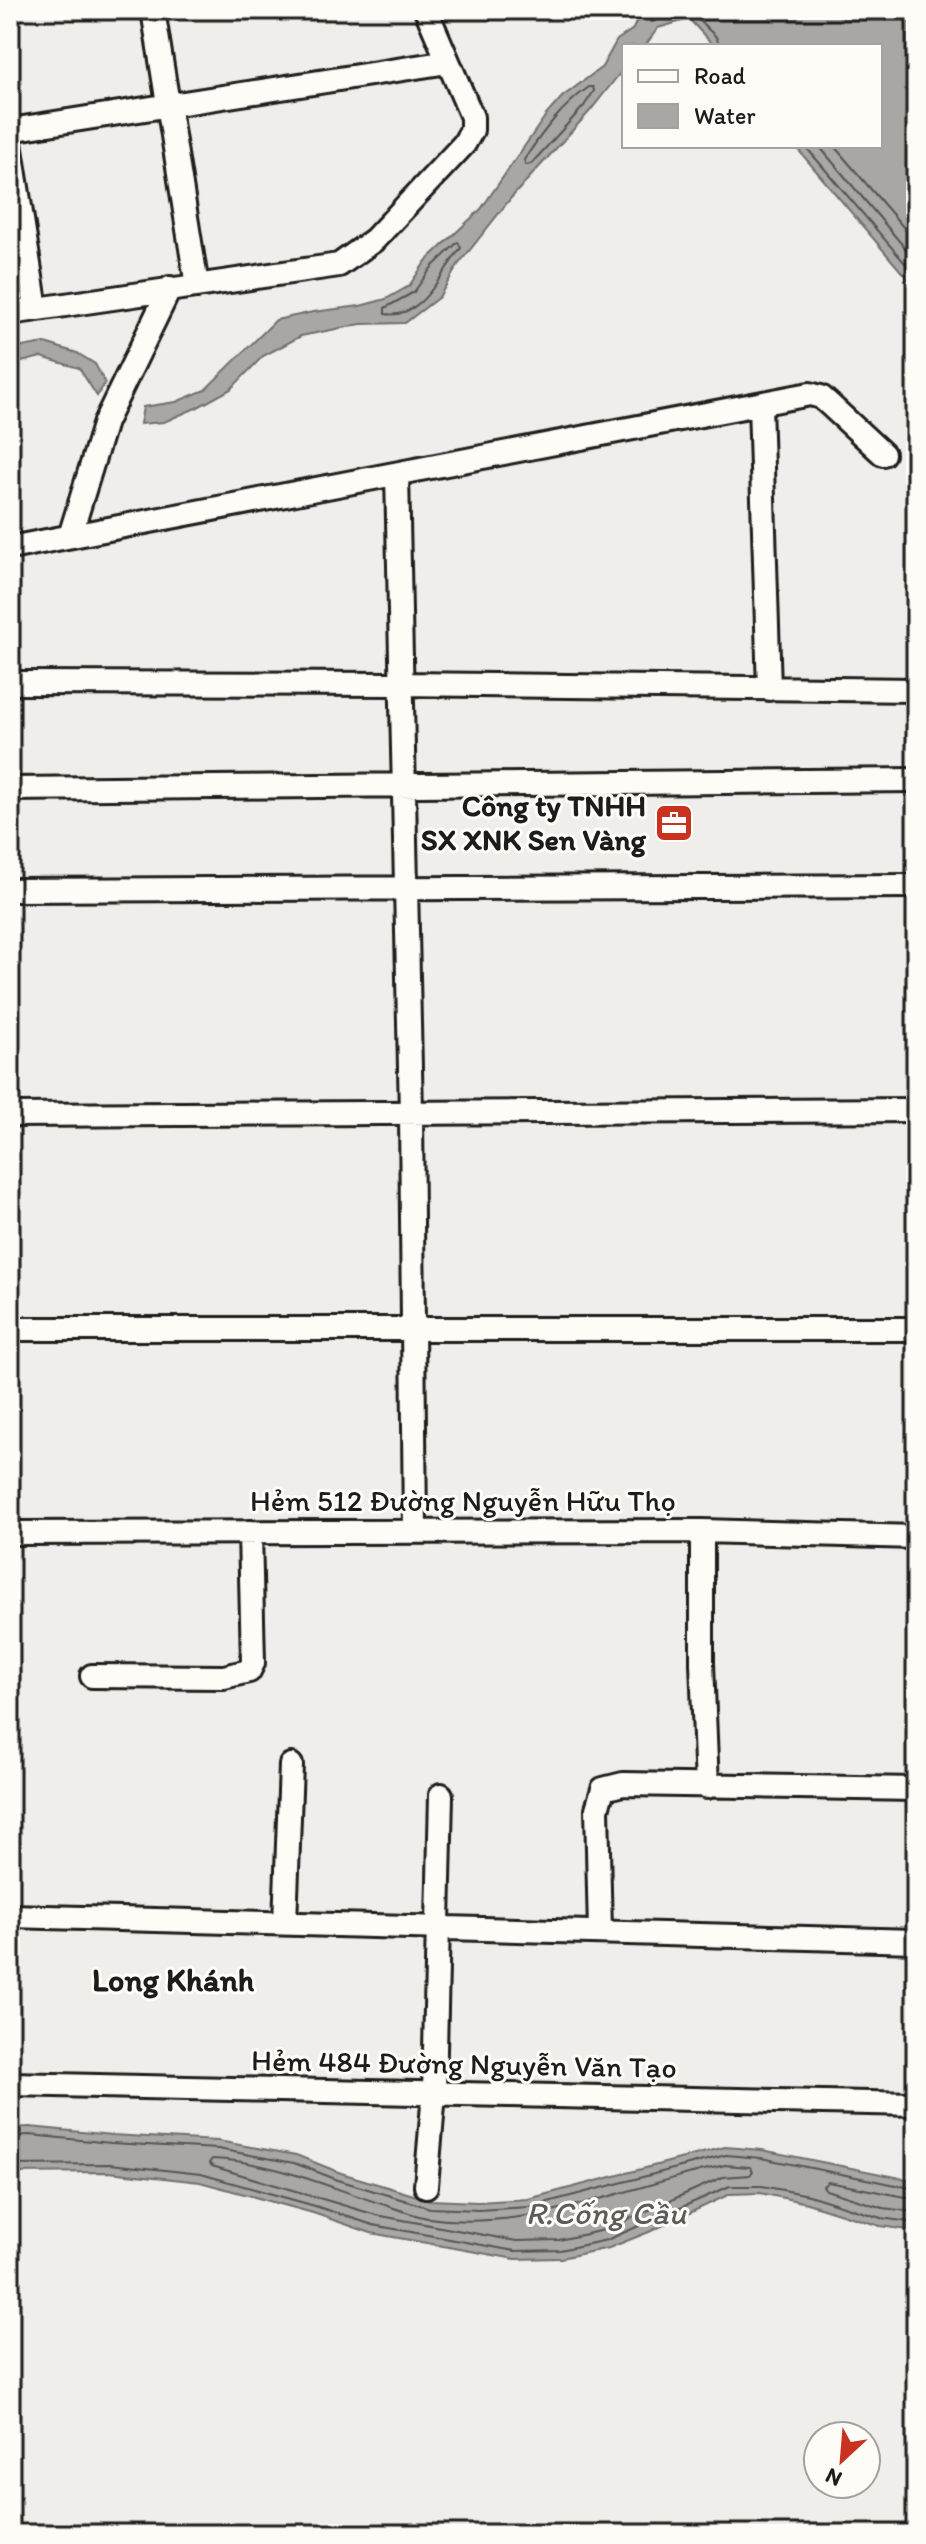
<svg xmlns="http://www.w3.org/2000/svg" width="926" height="2544" font-family="Itim,sans-serif">
<style>
.water{fill:#a8a7a3;stroke:#706f6d;stroke-width:2}
.lines{fill:none;stroke-linecap:round;stroke-linejoin:round}
.shore{stroke:#545452;stroke-width:2}
.street-casing{stroke:#1c1c1c;stroke-width:28}
.street{stroke:#fdfcf7;stroke-width:22}
.labels{text-anchor:middle;stroke-width:6;stroke-linejoin:round;paint-order:stroke}
.poi-label{font-size:30px;font-weight:bold;fill:#1c1c1c;stroke:#fdfcf7;text-anchor:end}
.street-label{font-size:30px;fill:#1c1c1c;stroke:#fdfcf7}
.neighbourhood-label{font-size:32px;font-weight:bold;fill:#1c1c1c;stroke:#fdfcf7}
.water-label{font-size:32px;font-style:italic;fill:#5b5b59;stroke:#fdfcf7}
</style>
<rect width="100%" height="100%" fill="#f0eeea"/>
<filter id="ink" filterUnits="userSpaceOnUse"><feTurbulence type="fractalNoise" baseFrequency=".0125" numOctaves="2"/><feDisplacementMap in="SourceGraphic" scale="16" xChannelSelector="R" yChannelSelector="G"/><feConvolveMatrix kernelMatrix="1 2 1 2 8 2 1 2 1" color-interpolation-filters="sRGB"/></filter>
<g filter="url(#ink)">
<path class="water" d="M 641,10 L 916,10 L 916,289 L 795,146 L 880,146 L 880,46 L 714,46 L 689,19 L 658,28 L 645,46 L 624,46 L 624,68 L 590,111 L 511,198 L 458,265 L 439,297 L 405,323 L 361,324 L 301,336 L 263,356 L 231,389 L 198,407 L 164,422 L 140,424 L 143,407 L 176,402 L 205,390 L 276,320 L 313,312 L 360,306 L 386,299 L 409,286 L 426,261 L 481,209 L 546,115 L 562,97 L 602,67 L 617,40 L 633,29 Z
M 45,343 L 77,353 L 95,364 L 105,383 L 97,396 L 79,368 L 41,357 L 10,365 L 10,349 Z
M 30,2127 L 112,2135 L 218,2141 L 296,2155 L 341,2173 L 430,2200 L 478,2202 L 528,2199 L 725,2147 L 762,2150 L 916,2181 L 916,2231 L 880,2226 L 807,2203 L 760,2193 L 730,2194 L 649,2232 L 609,2248 L 561,2258 L 515,2259 L 371,2233 L 313,2213 L 200,2182 L 109,2172 L 10,2173 L 10,2128 Z"/>
<g class="lines">
<path class="shore" d="M 649,10 L 648,19 L 652,22 C 682,11 686,5 709,30 C 715,35 718,38 719,46
M 589,87 L 593,87 L 594,91 L 584,106 L 531,164 L 526,165 L 524,160 C 543,131 562,106 589,87 Z
M 805,146 L 916,276
M 819,146 L 916,261
M 834,146 L 916,242
M 458,242 L 461,248 C 441,272 423,320 385,314 L 385,308 L 414,292 L 432,267 Z
M 10,2136 L 30,2135 L 111,2143 L 218,2149 L 294,2163 L 338,2180 L 430,2208 L 478,2210 L 529,2207 L 726,2155 L 761,2158 L 916,2189
M 212,2159 C 273,2161 330,2188 388,2206 C 400,2210 416,2216 428,2218 C 529,2233 628,2186 725,2165 L 750,2167 L 753,2171 L 750,2175 L 723,2177 L 604,2230 L 559,2240 L 516,2241 L 376,2215 L 212,2166 L 209,2163 Z
M 10,2165 L 110,2164 L 201,2174 L 315,2206 L 373,2225 L 515,2251 L 560,2250 L 607,2240 L 730,2186 L 762,2186 L 809,2195 L 881,2218 L 916,2223
M 916,2199 L 828,2182 L 823,2186 L 826,2190 L 883,2208 L 916,2212"/>
<g class="street-casing">
<path id="street" d="M 153,10 L 197,286
M 10,130 L 448,62
M 10,143 L 36,309
M 10,313 L 339,265 L 374,240 L 464,144 L 472,130 L 472,117 L 426,10
M 760,404 L 769,689
M 397,475 L 411,1114 L 415,1532
M 70,536 L 105,422 L 170,288
M 10,548 L 810,394 L 821,397 L 830,405 L 883,454
M 10,683 L 401,684 L 916,690
M 10,789 L 916,780
M 10,890 L 916,886
M 10,1115 L 916,1110
M 10,1329 L 916,1329
M 702,1531 L 702,1663 L 707,1787
M 10,1533 L 702,1531 L 916,1537
M 92,1676 L 224,1677 L 249,1671 L 253,1663 L 250,1532
M 10,1916 L 916,1941
M 285,1923 L 291,1765
M 600,1931 L 597,1809 L 603,1789 L 623,1784 L 916,1789
M 10,2084 L 916,2104
M 426,2186 L 434,2093 L 441,1795"/>
</g>
<use href="#street" class="street"/>
</g>
</g>
<defs>
<g id="office-square" transform="scale(2)"><rect x="-9" y="-9" width="18" height="18" rx="4" fill="#c8321e" stroke="#fdfcf7"/><path d="M-6-3h4V-5.5h4V-3h4V5H-6ZM-1-4.5V-3h2v-1.5ZM-6 0V1H6V0Z" fill="#fff"/></g>
</defs>
<g fill-rule="evenodd">
<use href="#office-square" x="674" y="823"/>
</g>
<g class="labels">
<g class="poi-label">
<text x="646" y="816">Công ty TNHH<tspan x="646" dy="34">SX XNK Sen Vàng</tspan></text>
</g>
<g class="street-label">
<text x="463" y="1511">Hẻm 512 Đường Nguyễn Hữu Thọ</text>
<text transform="translate(464 2064) rotate(1)" y="10">Hẻm 484 Đường Nguyễn Văn Tạo</text>
</g>
<g class="neighbourhood-label">
<text x="173" y="1991">Long Khánh</text>
</g>
<g class="water-label">
<text x="606" y="2224">R.Cống Cầu</text>
</g>
</g>
<rect width="926" height="2544" fill="none" stroke="#fdfcf7" stroke-width="40"/>
<rect x="20" y="20" width="886" height="2504" fill="none" stroke="#1c1c1c" stroke-width="3" filter="url(#ink)"/>
<rect x="622" y="44" width="260" height="104" fill="#fdfcf7" stroke="#a3a29f" stroke-width="2"/>
<rect x="638" y="70" width="40" height="12" fill="#fdfcf7" stroke="#a3a29f" stroke-width="2"/>
<text x="694" y="84" font-size="24" fill="#1c1c1c">Road</text>
<rect x="638" y="104" width="40" height="24" fill="#a8a7a3" stroke="#a3a29f" stroke-width="2"/>
<text x="694" y="124" font-size="24" fill="#1c1c1c">Water</text>
<g transform="translate(842 2460) rotate(206)"><circle r="38" fill="#fdfcf7" stroke="#a3a29f" stroke-width="2"/>
<path d="M0-6L14 30L0 20L-14 30Z" fill="#c8321e"/>
<text y="-12" font-size="22" font-weight="bold" text-anchor="middle" fill="#1c1c1c">N</text>
</g>
</svg>
